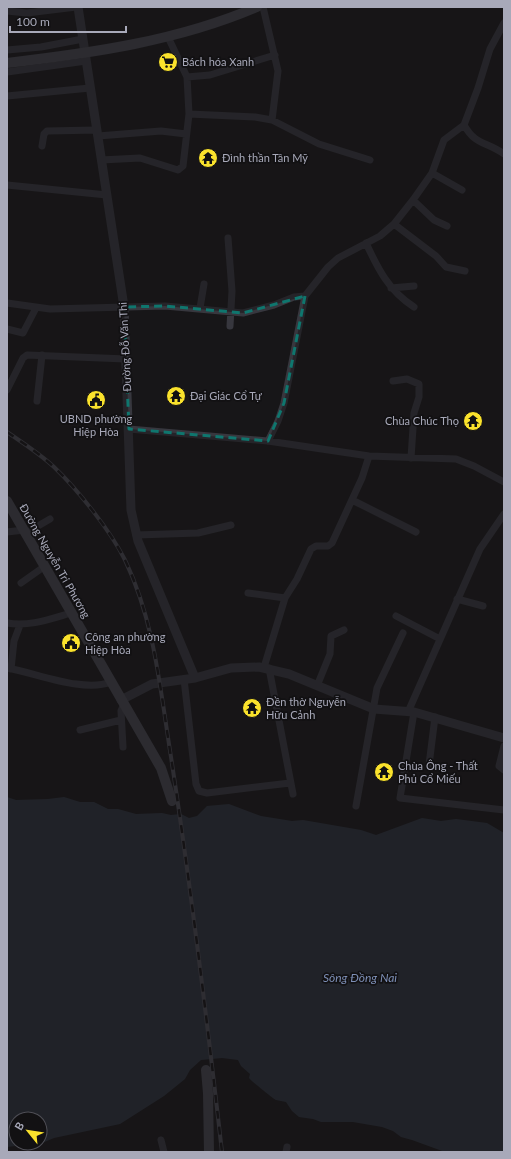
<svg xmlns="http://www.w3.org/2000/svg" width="511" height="1159" font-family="Lato,sans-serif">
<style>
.water{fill:#2c323d;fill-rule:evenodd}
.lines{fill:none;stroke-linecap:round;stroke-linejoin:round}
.minor{stroke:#37373e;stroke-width:7}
.tertiary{stroke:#37373e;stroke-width:9}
.secondary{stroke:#45454e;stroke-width:10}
.rail-casing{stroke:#4a4a53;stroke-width:4}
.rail{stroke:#121113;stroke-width:2.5;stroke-dasharray:8;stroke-linecap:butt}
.marked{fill:none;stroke:#0f766e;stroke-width:3;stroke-dasharray:8 5;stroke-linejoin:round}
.labels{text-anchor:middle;stroke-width:3.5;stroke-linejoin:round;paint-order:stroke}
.poi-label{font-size:11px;fill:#a8a9b9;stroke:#121113;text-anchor:start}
.street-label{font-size:11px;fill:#a8a9b9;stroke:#121113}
.water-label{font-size:12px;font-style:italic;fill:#7d8fb6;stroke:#121113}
</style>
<rect width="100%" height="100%" fill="#171618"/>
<path class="water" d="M 7,797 L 16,800 L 48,799 L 64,797 L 80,802 L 94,802 L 108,809 L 118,809 L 136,814 L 162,813 L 171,815 L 181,814 L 189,818 L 197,816 L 207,806 L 229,804 L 261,816 L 292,821 L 303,820 L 361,830 L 376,835 L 422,818 L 441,821 L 456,819 L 487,823 L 504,833 L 504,1152 L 445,1152 L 412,1140 L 401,1137 L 393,1131 L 382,1127 L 353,1122 L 321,1122 L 313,1119 L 299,1117 L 292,1111 L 286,1102 C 283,1101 279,1101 276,1100 C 274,1099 250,1080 249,1078 L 250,1074 L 241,1066 L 238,1060 L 222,1058 L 201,1060 L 190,1070 L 185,1079 L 164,1096 L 120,1124 L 54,1138 L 42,1143 L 7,1147 ZM 16,1119 L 40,1119 L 40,1143 L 16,1143 Z"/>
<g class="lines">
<path class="minor" d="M 263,7 L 278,71 L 272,120
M 7,11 L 27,13 L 76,7
M 168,37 L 187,77 L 210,75 L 275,55
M 7,50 L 41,47 L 83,39
M 7,72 L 86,61
M 7,96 L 90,88
M 189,114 L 255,117 L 272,120 L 319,144 L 370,160
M 464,125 C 476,146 486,141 504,154
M 98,136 L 161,131 L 186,134
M 42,146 L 44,134 L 47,131 L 97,130
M 101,160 L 140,158 L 178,170 L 183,166 L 189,114 L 187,77
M 432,173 L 462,190
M 7,185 L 107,195
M 413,200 L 434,220 L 447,226
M 394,224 L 436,256 L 446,267 L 465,271
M 228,238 L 232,291 L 230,326
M 366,243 C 378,269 389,291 414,307
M 391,288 L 414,286
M 7,303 L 50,309 L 165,306 L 243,313 L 274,305 L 294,297 L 305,296
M 200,308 L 204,284
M 7,329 L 23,333 L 36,308
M 393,381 L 407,379 L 419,384 L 419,397 L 414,413 L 411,458
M 7,390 L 23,358 L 27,355 L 126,359
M 37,401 L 42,355
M 129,429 L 268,441 L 369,456 L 456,459 L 474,466 L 504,482
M 268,441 L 278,421 L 284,403 L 305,296 L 328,267 L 338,258 L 380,236 L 394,224 L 413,200 L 432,173 L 444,140 L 464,125 L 478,88 L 490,49 L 504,23
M 352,500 L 416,532
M 7,532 L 24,530
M 26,533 L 50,519
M 136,535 L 198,533 L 231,525
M 21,583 L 45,566
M 248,593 L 285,598
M 457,599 L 483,606
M 396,616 L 440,639
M 7,623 C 29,627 50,619 71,613
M 265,664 L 285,598 L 297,579 L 311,549 L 316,546 L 328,546 L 332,543 L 362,478 L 369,456
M 7,668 C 37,673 83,693 111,682
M 269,668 L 293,794
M 11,669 L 14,641 L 20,625
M 184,679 L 196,784 L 199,791 L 207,793 L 290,783
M 317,686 L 330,654 L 331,636 L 344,630
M 408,712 L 480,549 L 504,514
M 414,712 L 400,798 L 504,810
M 80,730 L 121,720
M 504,746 L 499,766 L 504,770
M 123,747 L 121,711 L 124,704
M 429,765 L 435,717
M 356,806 L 377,688 L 403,633
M 161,1140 L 164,1152
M 286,1152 L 287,1147"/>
<path class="tertiary" d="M 78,7 L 124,307 L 131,510 L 138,541 L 195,678
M 121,700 L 152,684 L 195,678 L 231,668 L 259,667 L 289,674 L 374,709 L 414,712 L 504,738"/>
<path class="secondary" d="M 7,63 C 92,53 178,41 257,7
M 7,501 L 161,768 L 172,801
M 206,1070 L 208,1093 L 209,1152"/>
<g class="rail-casing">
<path id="rail" d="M 7,432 C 23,443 40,454 54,467 C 78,490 110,530 125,560 C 155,623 160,689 171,757 C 191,888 207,1020 222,1152"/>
</g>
<use href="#rail" class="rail"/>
</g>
<path d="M0 0H511V1159H0ZM 305,296 L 284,403 L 268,441 L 129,429 L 124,307 L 165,306 L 243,313 Z" fill="#171618" fill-opacity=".55" fill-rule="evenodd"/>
<path class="marked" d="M 305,296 L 284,403 L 268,441 L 129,429 L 124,307 L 165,306 L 243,313 Z"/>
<defs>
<g id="supermarket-disc" transform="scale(1)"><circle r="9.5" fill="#fae22c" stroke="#121113"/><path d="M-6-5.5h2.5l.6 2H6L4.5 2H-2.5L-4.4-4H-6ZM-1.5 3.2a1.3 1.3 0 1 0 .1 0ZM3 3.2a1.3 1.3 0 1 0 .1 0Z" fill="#111"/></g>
<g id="temple-disc" transform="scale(1)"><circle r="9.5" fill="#fae22c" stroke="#121113"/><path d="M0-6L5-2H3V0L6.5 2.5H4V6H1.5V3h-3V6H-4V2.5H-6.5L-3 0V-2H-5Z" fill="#111"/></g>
<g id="civic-disc" transform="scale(1)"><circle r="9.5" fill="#fae22c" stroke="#121113"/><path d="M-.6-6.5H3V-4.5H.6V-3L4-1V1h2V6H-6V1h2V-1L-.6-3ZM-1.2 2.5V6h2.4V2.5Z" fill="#111"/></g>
</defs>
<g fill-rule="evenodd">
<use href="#supermarket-disc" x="168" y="62"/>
<use href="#temple-disc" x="208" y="158"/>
<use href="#temple-disc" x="176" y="396"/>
<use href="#civic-disc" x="96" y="400"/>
<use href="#temple-disc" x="473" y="421"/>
<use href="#civic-disc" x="71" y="643"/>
<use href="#temple-disc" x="252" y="708"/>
<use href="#temple-disc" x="384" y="772"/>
</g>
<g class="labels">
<g class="poi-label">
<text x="182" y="66">Bách hóa Xanh</text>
<text x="222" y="162">Đình thần Tân Mỹ</text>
<text x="190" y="400">Đại Giác Cổ Tự</text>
<text x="96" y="423" text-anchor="middle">UBND phường<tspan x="96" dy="13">Hiệp Hòa</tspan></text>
<text x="459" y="425" text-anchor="end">Chùa Chúc Thọ</text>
<text x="85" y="641">Công an phường<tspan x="85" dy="13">Hiệp Hòa</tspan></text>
<text x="266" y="706">Đền thờ Nguyễn<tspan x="266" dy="13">Hữu Cảnh</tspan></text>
<text x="398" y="770">Chùa Ông - Thất<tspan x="398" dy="13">Phủ Cổ Miếu</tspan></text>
</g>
<g class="street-label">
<text transform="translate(125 347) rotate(-93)" y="4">Đường Đỗ Văn Thi</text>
<text transform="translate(55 561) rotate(60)" y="4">Đường Nguyễn Tri Phương</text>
</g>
<g class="water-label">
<text x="360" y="982">Sông Đồng Nai</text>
</g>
</g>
<rect width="511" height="1159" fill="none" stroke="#a8a9b9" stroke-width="16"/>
<g transform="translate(28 1131) rotate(300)"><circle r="19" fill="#121113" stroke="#4e4e55"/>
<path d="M0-3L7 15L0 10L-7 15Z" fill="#fae22c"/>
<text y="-6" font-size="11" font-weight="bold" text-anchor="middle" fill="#a8a9b9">B</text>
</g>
<path d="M10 26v6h116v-6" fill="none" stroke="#a8a9b9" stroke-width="2"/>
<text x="16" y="26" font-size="12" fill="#a8a9b9" stroke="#121113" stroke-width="3" paint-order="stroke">100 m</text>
</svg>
